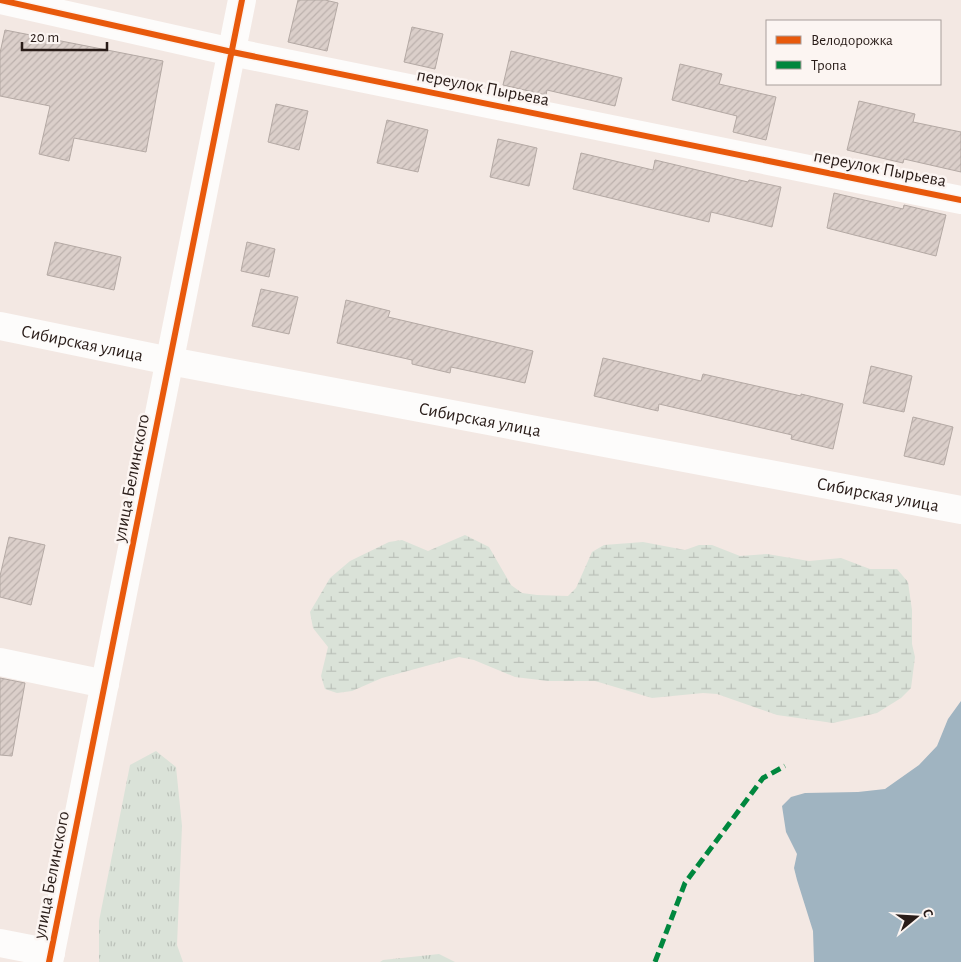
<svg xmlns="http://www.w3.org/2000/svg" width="961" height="962" font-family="'Alegreya Sans',sans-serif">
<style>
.grass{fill:url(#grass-tufts)}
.wetland{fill:url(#wetland-marsh)}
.water{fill:#a0b4c1}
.building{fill:url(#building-hatch);stroke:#b4a9a4}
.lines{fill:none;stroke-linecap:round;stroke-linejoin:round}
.minor{stroke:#fdfcfb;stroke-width:28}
.quiet{stroke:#00873e;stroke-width:5;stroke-dasharray:10 5;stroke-linecap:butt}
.cycleway-casing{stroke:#fcf5f2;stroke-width:9}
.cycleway{stroke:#e8590c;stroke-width:6}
.labels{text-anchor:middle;stroke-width:5;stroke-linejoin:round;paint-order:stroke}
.street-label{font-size:18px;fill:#291c18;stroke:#fcf5f2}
</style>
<defs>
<pattern id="grass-tufts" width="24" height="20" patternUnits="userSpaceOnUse" patternTransform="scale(1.25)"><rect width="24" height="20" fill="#dae2d8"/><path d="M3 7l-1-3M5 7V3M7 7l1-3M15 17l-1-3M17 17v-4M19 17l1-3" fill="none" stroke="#bbc1b9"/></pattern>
<pattern id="wetland-marsh" width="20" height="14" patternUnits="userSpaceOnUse" patternTransform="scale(1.25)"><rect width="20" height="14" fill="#dae2d8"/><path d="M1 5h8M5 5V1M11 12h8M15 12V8" fill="none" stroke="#bbc1b9"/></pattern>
<pattern id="building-hatch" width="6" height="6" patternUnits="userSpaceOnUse" patternTransform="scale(1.25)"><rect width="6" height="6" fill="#dbcfca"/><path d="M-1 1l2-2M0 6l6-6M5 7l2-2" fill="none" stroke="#bcb1ad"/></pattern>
</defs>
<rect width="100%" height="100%" fill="#f3e8e3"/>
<path class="grass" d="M 156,751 L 176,767 L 182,826 L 177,945 L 183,962 L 99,962 L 99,921 L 130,765 Z
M 439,954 L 455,962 L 380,962 L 383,960 Z"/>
<path class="wetland" d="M 465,535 L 489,547 L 511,585 L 522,593 L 537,595 L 568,596 L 576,588 L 592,552 L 604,545 L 643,542 L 685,550 L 699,545 L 712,545 L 740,556 L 767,554 L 809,561 L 841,558 L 870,569 L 897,569 L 908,582 L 912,610 L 912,644 L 915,657 L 911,688 L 901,698 L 877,713 L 833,723 L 777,715 L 717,694 L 703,693 L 652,698 L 595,681 L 548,681 L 515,677 L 474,660 L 459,657 L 382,678 L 352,691 L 337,693 L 325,689 L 321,676 L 328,647 L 313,628 L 310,612 L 330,578 L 350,561 L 389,542 L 402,540 L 428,551 Z"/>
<path class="water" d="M 961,701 L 961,962 L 814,962 L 813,931 L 797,880 L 794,868 L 797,854 L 786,832 L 782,806 L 791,797 L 805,793 L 858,792 L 885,789 L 919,765 L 937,746 L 948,719 Z"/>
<path class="building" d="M 298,0 L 325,0 L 338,3 L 327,51 L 288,42 Z
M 412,27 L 443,34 L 435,69 L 404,62 Z
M 5,30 L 163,61 L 146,152 L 74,138 L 69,161 L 39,154 L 50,106 L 0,96 L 0,53 Z
M 511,51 L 622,78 L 615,106 L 547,90 L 546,95 L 503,85 Z
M 680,64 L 722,74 L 719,84 L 776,97 L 766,140 L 733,132 L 737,116 L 672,100 Z
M 859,101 L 915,114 L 913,122 L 961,132 L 961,172 L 904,159 L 903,163 L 847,150 Z
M 276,104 L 308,111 L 299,150 L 268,142 Z
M 387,120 L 428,130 L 418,172 L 377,163 Z
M 498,139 L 537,148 L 529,186 L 490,177 Z
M 581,153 L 653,170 L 655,160 L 748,182 L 749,180 L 781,187 L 772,227 L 711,212 L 709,222 L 573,189 Z
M 834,193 L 903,209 L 904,205 L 946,215 L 936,256 L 827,228 Z
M 55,242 L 121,257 L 114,290 L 47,275 Z
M 247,242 L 275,249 L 269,277 L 241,271 Z
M 261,289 L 298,297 L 289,334 L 252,326 Z
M 346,300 L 390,311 L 388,317 L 533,351 L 525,383 L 451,367 L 450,373 L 412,364 L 412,360 L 337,343 Z
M 603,358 L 701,381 L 703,374 L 801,396 L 801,394 L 843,404 L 833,449 L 791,439 L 792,435 L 659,404 L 658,411 L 594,396 Z
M 871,366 L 912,376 L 904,412 L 863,403 Z
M 913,417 L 953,427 L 944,465 L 904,456 Z
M 9,537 L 45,545 L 31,605 L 0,597 L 0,576 Z
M 0,678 L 25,683 L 12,756 L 0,755 Z"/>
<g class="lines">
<g class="minor">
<path d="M 0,0 L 232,52 L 961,200"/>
<path id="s1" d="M 0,326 L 170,361 L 961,510"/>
<path d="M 0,662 L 105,684"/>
<path d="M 0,943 L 51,953"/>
<path d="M 49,962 L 242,0"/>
</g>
<path class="quiet" d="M 655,962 L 685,883 L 763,778 L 785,766"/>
<g class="cycleway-casing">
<path id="cycleway" d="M 0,0 L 232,52 L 961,200
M 49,962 L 242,0"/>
</g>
<use href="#cycleway" class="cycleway"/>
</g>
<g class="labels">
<g class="street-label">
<text transform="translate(483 87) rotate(11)" y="6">переулок Пырьева</text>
<text transform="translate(880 168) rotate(11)" y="6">переулок Пырьева</text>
<text dy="6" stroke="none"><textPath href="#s1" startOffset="84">Сибирская улица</textPath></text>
<text dy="6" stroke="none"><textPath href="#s1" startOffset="489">Сибирская улица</textPath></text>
<text transform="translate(131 478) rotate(-79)" y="6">улица Белинского</text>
<text dy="6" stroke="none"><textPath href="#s1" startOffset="894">Сибирская улица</textPath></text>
<text transform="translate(51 875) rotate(-79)" y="6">улица Белинского</text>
</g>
</g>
<rect x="766" y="20" width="175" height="65" fill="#fcf5f2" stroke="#a89e9b"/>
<rect x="776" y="36" width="25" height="8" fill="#e8590c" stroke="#a89e9b"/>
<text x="811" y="45" font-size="15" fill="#291c18">Велодорожка</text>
<rect x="776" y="61" width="25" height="8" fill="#00873e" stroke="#a89e9b"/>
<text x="811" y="70" font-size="15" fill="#291c18">Тропа</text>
<g transform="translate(916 917) rotate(72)" stroke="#fcf5f2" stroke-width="4" paint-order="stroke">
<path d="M0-4L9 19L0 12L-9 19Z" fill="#291c18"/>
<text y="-8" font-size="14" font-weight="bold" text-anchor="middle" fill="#291c18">С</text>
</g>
<path d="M22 42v8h85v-8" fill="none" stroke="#291c18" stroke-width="2.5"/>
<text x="30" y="42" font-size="15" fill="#291c18" stroke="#fcf5f2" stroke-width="4" paint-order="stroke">20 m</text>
</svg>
